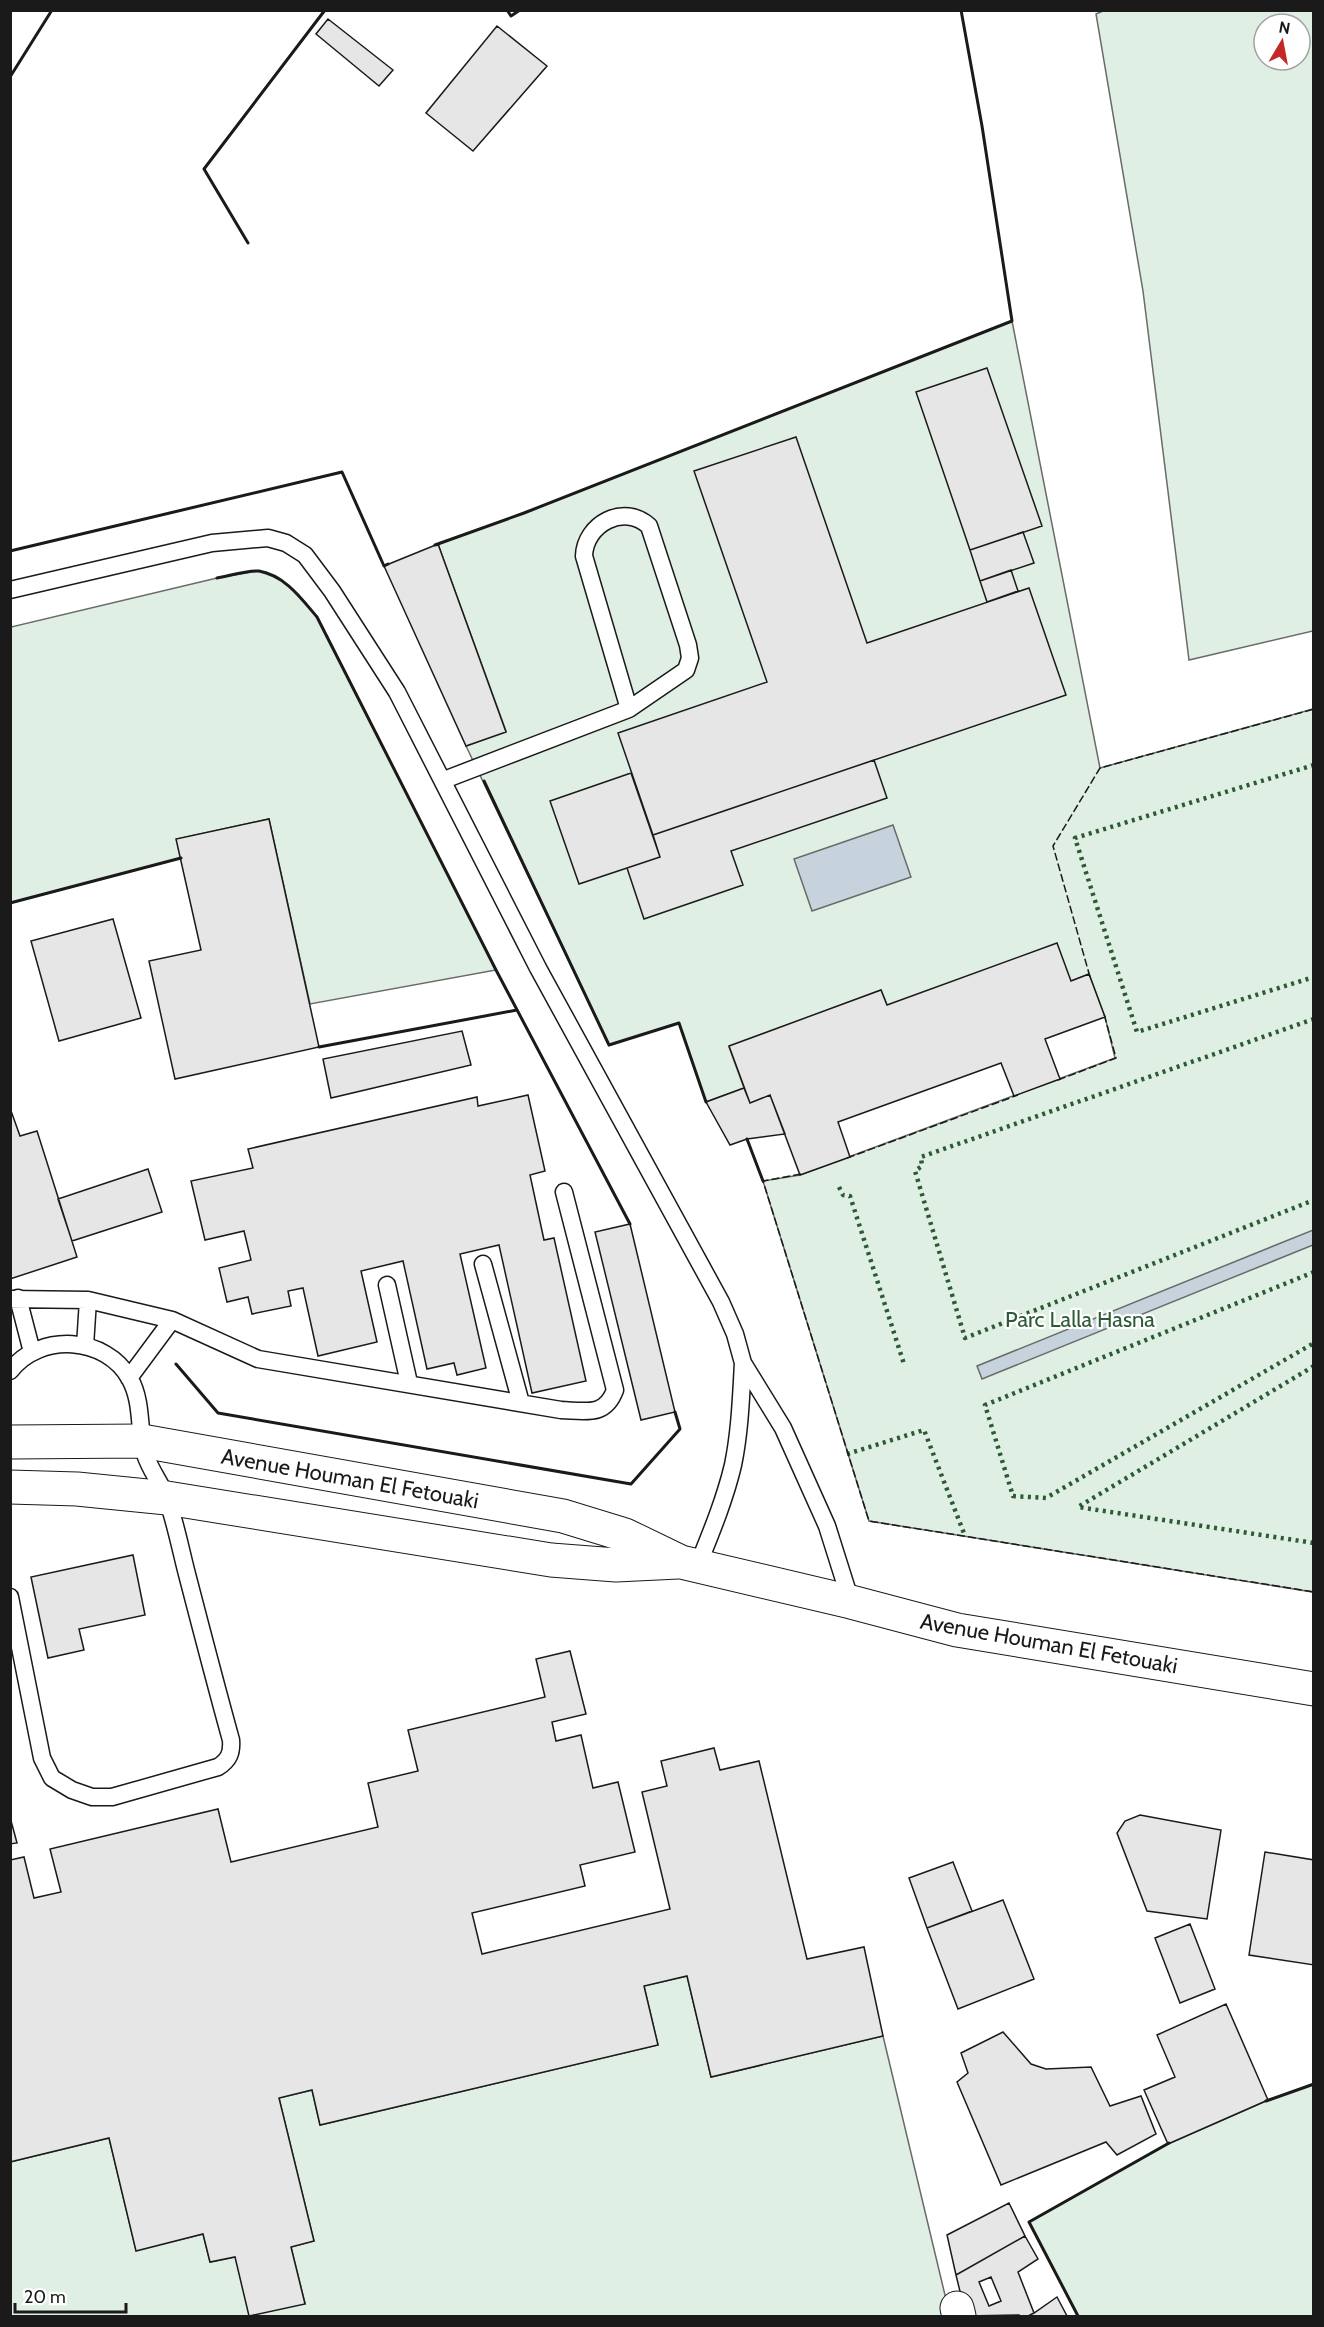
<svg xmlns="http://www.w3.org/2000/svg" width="1324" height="2327" font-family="Cabin,sans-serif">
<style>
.green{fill:#e0efe3;stroke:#6a6a6a;stroke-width:1.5;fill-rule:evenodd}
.water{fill:#c6d2dc;stroke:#6a6a6a;stroke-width:1.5}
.building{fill:#e6e6e6;stroke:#1a1a1a;stroke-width:1.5;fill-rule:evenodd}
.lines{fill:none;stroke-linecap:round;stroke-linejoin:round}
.lane-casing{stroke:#1a1a1a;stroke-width:19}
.street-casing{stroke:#1a1a1a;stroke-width:35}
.secondary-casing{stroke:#1a1a1a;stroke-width:35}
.lane{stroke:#fff;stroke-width:16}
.street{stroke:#fff;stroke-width:33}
.secondary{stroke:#fff;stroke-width:33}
.hedge{stroke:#2b5a34;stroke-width:4.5;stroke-dasharray:3 4.5;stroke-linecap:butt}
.fence{stroke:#1a1a1a;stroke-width:1.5;stroke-dasharray:8 3;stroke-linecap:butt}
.wall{stroke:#1a1a1a;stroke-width:3}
.labels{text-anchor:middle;stroke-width:4.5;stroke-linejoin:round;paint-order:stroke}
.park-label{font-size:22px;fill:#2b5a34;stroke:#fff}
.street-label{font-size:22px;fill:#1a1a1a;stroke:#fff}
</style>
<rect width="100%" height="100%" fill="#fff"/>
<path class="green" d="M 1103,11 L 1313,11 L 1313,631 L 1189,660 L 1143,291 L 1096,14 ZM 1264,24 L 1300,24 L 1300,60 L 1264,60 Z
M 1012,321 L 1100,768 L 1313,709 L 1313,1592 L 869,1521 L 763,1181 L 800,1175 L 1115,1058 L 1105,1017 L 1089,974 L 1071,981 L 887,1005 L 881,990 L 729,1047 L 744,1088 L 706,1102 L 679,1023 L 609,1045 L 466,746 L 506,731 L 438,544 L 524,513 Z
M 258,571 L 280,579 L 298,594 L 317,617 L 496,970 L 310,1004 L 269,819 L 177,839 L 181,858 L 11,903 L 11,627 L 217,578 Z
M 687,1976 L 711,2077 L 883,2036 L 950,2316 L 11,2316 L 10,2162 L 109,2138 L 136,2250 L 203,2234 L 210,2262 L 235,2257 L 305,2303 L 291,2247 L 314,2241 L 279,2098 L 312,2090 L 320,2125 L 658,2045 L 644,1986 Z
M 1313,2084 L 1313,2316 L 1078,2316 L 1029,2222 L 1168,2144 L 1268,2100 Z"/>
<path class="water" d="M 893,825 L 911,877 L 812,911 L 794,859 Z
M 1313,1230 L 1313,1245 L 982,1379 L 977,1366 Z"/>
<path class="building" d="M 328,19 L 393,70 L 379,86 L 316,34 Z
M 497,26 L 547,66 L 473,151 L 426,113 Z
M 987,368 L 1042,526 L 970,550 L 916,392 Z
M 796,437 L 867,643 L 1029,588 L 1066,695 L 653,835 L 618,733 L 767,682 L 694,471 Z
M 1023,532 L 1034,563 L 980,581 L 970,550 Z
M 438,544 L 506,732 L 466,746 L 384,566 Z
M 1011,570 L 1018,591 L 987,602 L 980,581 Z
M 874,760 L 887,798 L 731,851 L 743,885 L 644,919 L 627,868 L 660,857 L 653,835 Z
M 631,773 L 660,857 L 579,884 L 550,801 Z
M 269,819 L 319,1047 L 175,1079 L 149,961 L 201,950 L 176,839 Z
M 113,919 L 141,1018 L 59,1041 L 31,941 Z
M 1057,943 L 1071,981 L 1089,974 L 1105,1017 L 1045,1039 L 1060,1079 L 1014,1096 L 1001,1063 L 838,1122 L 850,1157 L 800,1175 L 770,1095 L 750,1103 L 729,1046 L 881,990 L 887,1005 Z
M 462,1031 L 471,1065 L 331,1098 L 323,1059 Z
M 744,1088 L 750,1103 L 770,1095 L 785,1134 L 747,1139 L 730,1145 L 706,1102 Z
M 528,1095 L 545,1171 L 530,1175 L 544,1240 L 554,1238 L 586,1381 L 532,1393 L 499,1245 L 460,1254 L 486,1368 L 457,1375 L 454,1363 L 427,1369 L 403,1261 L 361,1271 L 377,1342 L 318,1356 L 303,1288 L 288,1291 L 291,1306 L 252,1314 L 248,1297 L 227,1302 L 219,1268 L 251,1260 L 244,1231 L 205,1240 L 191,1181 L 253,1168 L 248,1149 L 477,1097 L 478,1106 Z
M 10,1108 L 20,1136 L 37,1131 L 77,1257 L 10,1279 Z
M 148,1169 L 162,1212 L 72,1241 L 58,1199 Z
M 630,1224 L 675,1412 L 641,1420 L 595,1232 Z
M 133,1555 L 145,1615 L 79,1629 L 84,1650 L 48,1658 L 31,1577 Z
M 570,1651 L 586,1714 L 552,1722 L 556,1741 L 581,1735 L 593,1788 L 618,1782 L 635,1852 L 580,1865 L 585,1886 L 472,1913 L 482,1954 L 670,1909 L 642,1792 L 667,1786 L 661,1761 L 714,1748 L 720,1770 L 759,1761 L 807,1959 L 864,1947 L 883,2036 L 711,2077 L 687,1976 L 644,1986 L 658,2045 L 320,2125 L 312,2090 L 279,2098 L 314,2241 L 291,2247 L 305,2304 L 249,2316 L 235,2257 L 210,2262 L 203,2234 L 136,2251 L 109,2138 L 10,2162 L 10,1860 L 24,1857 L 34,1898 L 61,1892 L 50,1849 L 218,1809 L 231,1862 L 378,1827 L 368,1783 L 418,1771 L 408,1730 L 545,1697 L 536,1659 Z
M 1140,1815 L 1221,1830 L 1207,1919 L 1147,1911 L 1117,1833 L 1125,1821 Z
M 10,1817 L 17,1843 L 10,1844 Z
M 1265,1852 L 1314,1860 L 1314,1965 L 1249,1955 Z
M 953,1862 L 972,1911 L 927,1928 L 909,1878 Z
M 1003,1900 L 1034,1979 L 958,2009 L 927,1928 Z
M 1190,1924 L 1215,1989 L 1180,2003 L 1155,1938 Z
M 1226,2004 L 1268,2100 L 1168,2144 L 1144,2090 L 1175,2077 L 1157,2035 Z
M 1003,2032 L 1031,2064 L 1046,2069 L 1091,2067 L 1110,2106 L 1141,2096 L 1156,2134 L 1117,2155 L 1106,2142 L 1001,2185 L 957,2082 L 968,2073 L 961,2053 Z
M 1009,2203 L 1025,2236 L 956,2275 L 947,2235 Z
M 1025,2236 L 1038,2259 L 1018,2272 L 1034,2313 L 1028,2316 L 1019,2316 L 1019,2315 L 966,2316 L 956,2275 ZM 991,2277 L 1001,2301 L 989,2306 L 979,2282 Z
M 1057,2297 L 1067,2316 L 1028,2316 L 1034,2313 Z"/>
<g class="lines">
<g class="lane-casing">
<path id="lane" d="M 10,590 L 212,543 L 268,538 L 286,543 L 305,555 L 332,591 L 397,692 L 538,968 L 721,1302 L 735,1334 L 743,1363 L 783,1428 L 827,1526 L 851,1602
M 444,780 L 629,709 L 686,670 L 690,658 L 688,645 L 649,526 C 624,503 585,524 584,556 L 629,709
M 483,1264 L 521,1403
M 387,1285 L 409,1383
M 18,1298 L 32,1352
M 10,1299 L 88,1300 L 172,1320 L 258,1359 L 561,1410 C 586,1411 605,1417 615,1390 L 564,1192
M 85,1346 L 88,1300
M 10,1371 C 40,1332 106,1336 130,1379 C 143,1403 138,1429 145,1454 C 150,1470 161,1483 167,1499 C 176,1524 181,1552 188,1578 C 202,1632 216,1686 231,1740 C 232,1753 229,1760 218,1767 L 112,1797 L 92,1797 L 72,1790 L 52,1778 L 42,1758 L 10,1597
M 129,1378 L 172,1320
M 698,1565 C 711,1533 725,1499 733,1465 C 740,1431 741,1397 743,1363"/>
</g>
<g class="street-casing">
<path id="street" d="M 957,2308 L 959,2316"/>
</g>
<g class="secondary-casing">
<path id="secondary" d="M 10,1442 L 142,1441 L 563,1516 L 625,1535 L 681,1562 L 851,1602 L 957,1630 L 1314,1689
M 10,1487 L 77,1489 L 167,1498 L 551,1560 L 616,1565 L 678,1562"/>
</g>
<use href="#lane" class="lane"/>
<use href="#street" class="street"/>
<use href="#secondary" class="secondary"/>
<path class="hedge" d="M 1314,765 L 1075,838 L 1137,1032 L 1314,977
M 1314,1019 L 921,1157 L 922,1166 L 915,1171 L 965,1338 L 1314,1200
M 839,1187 L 843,1195 L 850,1196 L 904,1364
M 1314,1272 L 985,1405 L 1013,1496 L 1046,1498 L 1314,1343
M 1314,1366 L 1078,1507 L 1314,1543
M 847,1454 L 924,1430 L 965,1536"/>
<path class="fence" d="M 1090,977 L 1053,846 L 1100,768 L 1314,709
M 1058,1080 L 1116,1058 L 1104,1014
M 847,1158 L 1018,1095
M 801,1174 L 763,1181 L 869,1521 L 1314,1592"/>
<path class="wall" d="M 507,10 L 511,16 L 520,10
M 10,77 L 52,10
M 248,243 L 204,169 L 325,10
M 435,545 L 524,513 L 1012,321 L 982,126 L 961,10
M 10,551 L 342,472 L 384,566 L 388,564
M 217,578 C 229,576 247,570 259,571 C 284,575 301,598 317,617 L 496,970 L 630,1224
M 484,781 L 609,1045 L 679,1023 L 706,1102
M 10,903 L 181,858
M 319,1047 L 517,1010
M 747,1139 L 763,1181
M 176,1364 L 218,1413 L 631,1484 L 680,1429 L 675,1412
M 1266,2101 L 1314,2084
M 1078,2316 L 1029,2222 L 1169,2143"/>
</g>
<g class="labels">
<g class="park-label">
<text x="1080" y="1327">Parc Lalla Hasna</text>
</g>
<g class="street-label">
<text transform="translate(350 1478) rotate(10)" y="8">Avenue Houman El Fetouaki</text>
<text transform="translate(1049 1643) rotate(10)" y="8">Avenue Houman El Fetouaki</text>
</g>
</g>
<rect width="1324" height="2327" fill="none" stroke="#1a1a1a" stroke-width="24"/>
<g transform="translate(1282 42) rotate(10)"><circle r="28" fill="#ffffff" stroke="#a3a3a3" stroke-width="1.5"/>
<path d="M0-4.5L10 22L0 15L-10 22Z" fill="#c62828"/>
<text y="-9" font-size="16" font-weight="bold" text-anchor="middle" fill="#1a1a1a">N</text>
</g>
<path d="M15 2303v9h111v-9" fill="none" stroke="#1a1a1a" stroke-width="3"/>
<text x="24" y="2303" font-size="18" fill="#1a1a1a" stroke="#ffffff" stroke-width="4.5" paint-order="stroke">20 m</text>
</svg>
